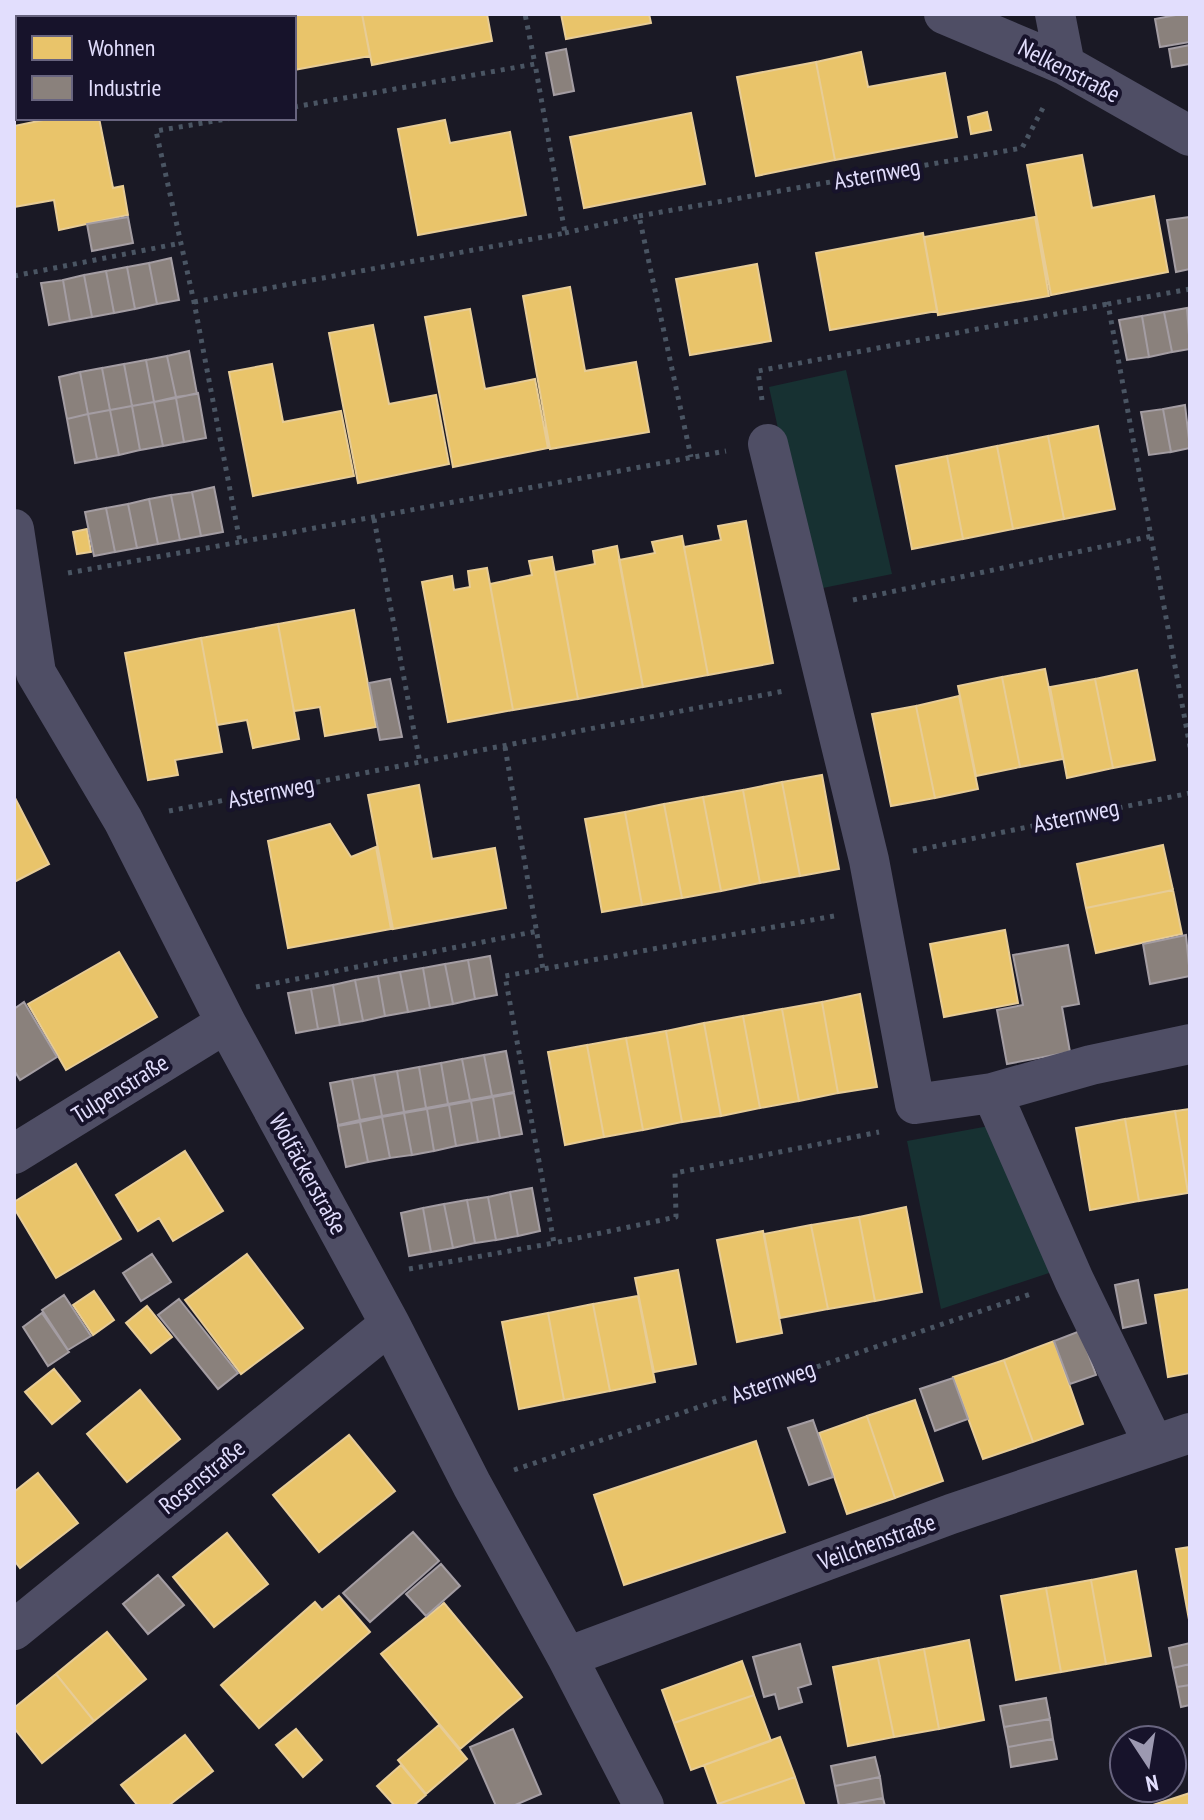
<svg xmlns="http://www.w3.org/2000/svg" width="1204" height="1820" font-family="'PT Sans Narrow',sans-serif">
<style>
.green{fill:#173132}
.homes{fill:#e9c46a;stroke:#e7cc96;stroke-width:2}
.industry{fill:#8a817c;stroke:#a49da3;stroke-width:2}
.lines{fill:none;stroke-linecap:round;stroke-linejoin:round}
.path{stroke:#4a5563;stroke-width:5;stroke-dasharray:4 6;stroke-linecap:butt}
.minor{stroke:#4f4e65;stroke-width:40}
.labels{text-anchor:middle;stroke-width:8;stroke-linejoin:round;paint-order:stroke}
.street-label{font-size:24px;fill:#e2defd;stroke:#17132b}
</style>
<rect width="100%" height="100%" fill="#1a1925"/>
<path class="green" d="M 846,370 L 892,574 L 813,590 L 769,387 Z
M 989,1126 L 1052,1272 L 941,1309 L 907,1141 Z"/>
<path class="homes" d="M 200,14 L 201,18 L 93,18 L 93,15 Z
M 254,14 L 362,14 L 370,56 L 294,70 L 294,18 L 255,18 Z
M 362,14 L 487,14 L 492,41 L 372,65 Z
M 561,14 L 649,14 L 651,23 L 566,39 Z
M 18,28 L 18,101 L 14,102 L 14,29 Z
M 861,52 L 868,87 L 945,73 L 957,137 L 835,160 L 816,62 Z
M 816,62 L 835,160 L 756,176 L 737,77 Z
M 987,112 L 991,130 L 971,134 L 968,117 Z
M 691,113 L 705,184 L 584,208 L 570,137 Z
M 53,118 L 99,118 L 113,188 L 123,186 L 128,215 L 59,230 L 54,200 L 14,207 L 14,126 Z
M 445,120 L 450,143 L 510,132 L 526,215 L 418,235 L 398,129 Z
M 1082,155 L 1092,208 L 1154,196 L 1168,272 L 1051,295 L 1027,165 Z
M 1035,217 L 1049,296 L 938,315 L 924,237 Z
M 923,233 L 937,311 L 830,330 L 816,253 Z
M 757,264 L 771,341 L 690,355 L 676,279 Z
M 570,287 L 585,371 L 636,362 L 649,432 L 550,449 L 523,296 Z
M 470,309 L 485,389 L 535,379 L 548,448 L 453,467 L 425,317 Z
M 373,325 L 389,404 L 436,395 L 449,464 L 358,483 L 329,333 Z
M 272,364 L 283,422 L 341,411 L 354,476 L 253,496 L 229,372 Z
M 1098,426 L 1115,509 L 1064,519 L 1048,436 Z
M 1048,436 L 1064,519 L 1013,529 L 997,446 Z
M 997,446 L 1013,529 L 963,539 L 947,456 Z
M 947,456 L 963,539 L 912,549 L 896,466 Z
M 746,521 L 773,663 L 708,675 L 684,547 L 721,540 L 718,526 Z
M 87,529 L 91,552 L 77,554 L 73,532 Z
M 682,536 L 708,675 L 643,687 L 619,560 L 655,553 L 652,542 Z
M 617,546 L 643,687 L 578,699 L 555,572 L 595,564 L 593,551 Z
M 552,557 L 578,699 L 513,710 L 490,584 L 532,575 L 529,561 Z
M 487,568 L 513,710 L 448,722 L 422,582 L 452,576 L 454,590 L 470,587 L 468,571 Z
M 354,610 L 376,727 L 325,736 L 320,707 L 294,711 L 278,624 Z
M 278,624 L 299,739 L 253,748 L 247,720 L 217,725 L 201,638 Z
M 201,638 L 222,752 L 175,760 L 178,775 L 148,780 L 125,653 Z
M 1045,669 L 1063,759 L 1020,767 L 1002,677 Z
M 1137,670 L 1155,760 L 1113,768 L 1095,679 Z
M 1002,677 L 1020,767 L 976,776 L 958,686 Z
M 1095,679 L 1113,768 L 1067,778 L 1050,687 Z
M 959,696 L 978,789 L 935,798 L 916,706 Z
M 916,706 L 935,798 L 891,806 L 872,714 Z
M 822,775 L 839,869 L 800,876 L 782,782 Z
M 782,782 L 800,876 L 760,883 L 743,790 Z
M 419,785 L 432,859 L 495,848 L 506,908 L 393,929 L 368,795 Z
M 743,790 L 760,883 L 721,891 L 703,797 Z
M 14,796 L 49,864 L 14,882 Z
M 703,797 L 721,891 L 682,898 L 664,804 Z
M 664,804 L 682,898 L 642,905 L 625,812 Z
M 625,812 L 642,905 L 602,912 L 585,819 Z
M 330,824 L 351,857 L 376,847 L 391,929 L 288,948 L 268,841 Z
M 1163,845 L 1173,890 L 1086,908 L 1077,864 Z
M 1173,890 L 1182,934 L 1096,953 L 1086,908 Z
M 1005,930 L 1018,1003 L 944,1017 L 930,944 Z
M 119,952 L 157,1017 L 66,1070 L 28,1004 Z
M 860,994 L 877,1087 L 838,1093 L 822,1002 Z
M 822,1002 L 838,1093 L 799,1101 L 782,1009 Z
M 782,1009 L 799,1101 L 760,1108 L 743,1016 Z
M 743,1016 L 760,1108 L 721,1116 L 704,1023 Z
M 704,1023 L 721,1116 L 682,1122 L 666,1031 Z
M 666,1031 L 682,1122 L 643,1130 L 626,1038 Z
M 626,1038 L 643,1130 L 604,1137 L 587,1045 Z
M 587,1045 L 604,1137 L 565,1145 L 548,1052 Z
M 1190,1109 L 1190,1193 L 1188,1193 L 1175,1111 Z
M 1175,1111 L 1188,1193 L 1139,1201 L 1125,1119 Z
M 1125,1119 L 1139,1201 L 1090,1210 L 1076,1128 Z
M 185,1151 L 223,1211 L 173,1241 L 159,1218 L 138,1231 L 116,1195 Z
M 76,1164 L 121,1239 L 56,1278 L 14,1208 L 14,1202 Z
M 906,1207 L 922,1292 L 875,1301 L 859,1217 Z
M 859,1217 L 875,1301 L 828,1309 L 811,1225 Z
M 811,1225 L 828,1309 L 780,1318 L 764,1234 Z
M 763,1231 L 782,1333 L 737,1342 L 717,1240 Z
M 247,1254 L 303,1328 L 241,1374 L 185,1300 Z
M 678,1270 L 696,1364 L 654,1372 L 635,1278 Z
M 1190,1289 L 1190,1373 L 1168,1377 L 1155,1295 Z
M 94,1291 L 114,1320 L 93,1335 L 73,1305 Z
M 638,1296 L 655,1382 L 610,1391 L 593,1304 Z
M 593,1304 L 610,1391 L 564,1400 L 548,1313 Z
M 147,1306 L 172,1337 L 151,1353 L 126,1323 Z
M 548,1313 L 564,1400 L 519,1409 L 502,1322 Z
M 1054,1341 L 1083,1424 L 1033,1442 L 1004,1360 Z
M 1004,1360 L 1033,1442 L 983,1459 L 953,1377 Z
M 54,1369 L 80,1401 L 52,1424 L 25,1392 Z
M 140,1390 L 180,1439 L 127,1482 L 87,1434 Z
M 915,1400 L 943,1481 L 895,1498 L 867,1416 Z
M 867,1416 L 895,1498 L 847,1514 L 819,1433 Z
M 349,1435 L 395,1491 L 319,1552 L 273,1495 Z
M 756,1441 L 785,1532 L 624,1585 L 594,1495 Z
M 38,1473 L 78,1523 L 20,1568 L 14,1560 L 14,1492 Z
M 227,1533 L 268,1584 L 214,1627 L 173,1577 Z
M 1190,1547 L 1190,1625 L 1176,1549 Z
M 1136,1571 L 1151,1656 L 1106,1664 L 1091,1580 Z
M 1091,1580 L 1106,1664 L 1061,1672 L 1046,1588 Z
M 1046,1588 L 1061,1672 L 1016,1680 L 1001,1596 Z
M 339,1596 L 370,1632 L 259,1728 L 221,1685 L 315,1602 L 322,1610 Z
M 444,1603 L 522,1697 L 460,1749 L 381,1654 Z
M 107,1632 L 146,1679 L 94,1721 L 56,1674 Z
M 969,1640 L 984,1720 L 939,1729 L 924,1649 Z
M 924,1649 L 939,1729 L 894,1737 L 878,1658 Z
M 878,1658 L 894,1737 L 848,1746 L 833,1667 Z
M 742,1661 L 754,1695 L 674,1723 L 662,1690 Z
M 56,1674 L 94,1721 L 42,1763 L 14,1728 L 14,1708 Z
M 754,1695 L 771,1741 L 691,1770 L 674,1723 Z
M 439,1725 L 467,1759 L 426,1794 L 398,1760 Z
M 296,1729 L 322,1760 L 303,1777 L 276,1745 Z
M 185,1735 L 213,1771 L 168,1806 L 138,1806 L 121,1785 Z
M 780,1737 L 795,1777 L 718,1804 L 704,1765 Z
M 401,1765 L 426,1795 L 413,1806 L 395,1806 L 377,1786 Z
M 795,1777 L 805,1806 L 718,1806 L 718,1804 Z
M 1190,1793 L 1190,1806 L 1150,1806 Z"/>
<path class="industry" d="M 1181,14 L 1190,14 L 1190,42 L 1160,47 L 1155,19 Z
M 1190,45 L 1190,64 L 1172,67 L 1169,49 Z
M 566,49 L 574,91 L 554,95 L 546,53 Z
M 128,217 L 133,243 L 92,251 L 87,224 Z
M 1190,217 L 1190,269 L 1176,272 L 1167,220 Z
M 171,258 L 179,300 L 157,304 L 149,263 Z
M 149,263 L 157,304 L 135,309 L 127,267 Z
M 127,267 L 135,309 L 114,313 L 106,271 Z
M 106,271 L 114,313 L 92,317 L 84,275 Z
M 84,275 L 92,317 L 70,321 L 63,280 Z
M 63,280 L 70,321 L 49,325 L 41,283 Z
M 1187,308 L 1190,349 L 1172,352 L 1164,312 Z
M 1164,312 L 1172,352 L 1149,357 L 1142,316 Z
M 1142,316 L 1149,357 L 1127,360 L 1119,320 Z
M 189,351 L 197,394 L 176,397 L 167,356 Z
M 167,356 L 176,397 L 154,402 L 146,360 Z
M 146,360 L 154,402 L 132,406 L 124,364 Z
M 124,364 L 132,406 L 110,410 L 102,368 Z
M 102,368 L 110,410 L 88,414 L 80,372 Z
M 80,372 L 88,414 L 67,419 L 59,377 Z
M 198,393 L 206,438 L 184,442 L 176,398 Z
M 176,398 L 184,442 L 163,446 L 154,402 Z
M 154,402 L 163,446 L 140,450 L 132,406 Z
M 1185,405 L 1190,448 L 1171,452 L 1163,409 Z
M 132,406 L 140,450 L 119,455 L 110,410 Z
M 1163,409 L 1171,452 L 1149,455 L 1141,412 Z
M 110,410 L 119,455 L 97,459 L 88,414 Z
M 88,414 L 97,459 L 75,463 L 67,419 Z
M 214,487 L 223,532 L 201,536 L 192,492 Z
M 192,492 L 201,536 L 180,540 L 171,495 Z
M 171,495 L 180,540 L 158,544 L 149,499 Z
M 149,499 L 158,544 L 137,548 L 128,504 Z
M 128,504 L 137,548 L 115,552 L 106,508 Z
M 106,508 L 115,552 L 94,556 L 85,512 Z
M 390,679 L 402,737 L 380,740 L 369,683 Z
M 1186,935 L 1190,976 L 1150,984 L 1143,944 Z
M 1068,945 L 1079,1004 L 1062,1007 L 1070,1052 L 1007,1064 L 997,1010 L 1023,1005 L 1013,955 Z
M 490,956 L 497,995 L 475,999 L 468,960 Z
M 468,960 L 475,999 L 453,1004 L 445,964 Z
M 445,964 L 453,1004 L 430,1008 L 423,968 Z
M 423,968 L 430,1008 L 408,1012 L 400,972 Z
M 400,972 L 408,1012 L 385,1016 L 378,976 Z
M 378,976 L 385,1016 L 363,1021 L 355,980 Z
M 355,980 L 363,1021 L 340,1025 L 333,985 Z
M 333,985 L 340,1025 L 318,1029 L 311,989 Z
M 311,989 L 318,1029 L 296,1033 L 288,993 Z
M 24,1002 L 57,1057 L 20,1080 L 14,1070 L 14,1009 Z
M 506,1051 L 514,1092 L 492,1096 L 484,1055 Z
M 484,1055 L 492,1096 L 470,1100 L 462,1059 Z
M 462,1059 L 470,1100 L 448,1104 L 441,1063 Z
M 441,1063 L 448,1104 L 426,1108 L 419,1067 Z
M 419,1067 L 426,1108 L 404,1112 L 397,1071 Z
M 397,1071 L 404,1112 L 382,1116 L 374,1075 Z
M 374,1075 L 382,1116 L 360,1120 L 352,1079 Z
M 352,1079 L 360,1120 L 338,1125 L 330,1083 Z
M 514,1093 L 522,1134 L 500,1138 L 493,1097 Z
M 493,1097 L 500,1138 L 478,1142 L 471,1101 Z
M 471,1101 L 478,1142 L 456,1146 L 449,1105 Z
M 449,1105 L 456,1146 L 434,1151 L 427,1109 Z
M 427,1109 L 434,1151 L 412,1155 L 404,1113 Z
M 404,1113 L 412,1155 L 390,1158 L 382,1117 Z
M 382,1117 L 390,1158 L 368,1162 L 360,1122 Z
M 360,1122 L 368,1162 L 346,1167 L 338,1126 Z
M 532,1188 L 540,1231 L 518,1236 L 510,1192 Z
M 510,1192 L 518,1236 L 496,1240 L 488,1197 Z
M 488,1197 L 496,1240 L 475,1243 L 467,1200 Z
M 467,1200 L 475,1243 L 453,1248 L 444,1204 Z
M 444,1204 L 453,1248 L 431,1252 L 423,1208 Z
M 423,1208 L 431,1252 L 409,1256 L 401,1213 Z
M 152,1254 L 171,1282 L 141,1301 L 123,1273 Z
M 1138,1280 L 1146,1323 L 1123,1328 L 1115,1285 Z
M 64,1295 L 91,1336 L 68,1350 L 42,1310 Z
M 179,1299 L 238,1373 L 218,1389 L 158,1315 Z
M 42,1313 L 69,1352 L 48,1366 L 23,1327 Z
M 1080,1331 L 1096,1375 L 1070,1384 L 1054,1341 Z
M 953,1378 L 968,1419 L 935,1431 L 920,1389 Z
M 813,1420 L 833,1477 L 809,1485 L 788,1428 Z
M 413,1532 L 439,1561 L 370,1622 L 343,1593 Z
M 441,1564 L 460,1586 L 426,1616 L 406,1594 Z
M 158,1575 L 184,1605 L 148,1634 L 123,1604 Z
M 1190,1643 L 1190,1664 L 1173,1668 L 1169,1648 Z
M 800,1644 L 811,1684 L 798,1688 L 802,1702 L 779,1709 L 775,1694 L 764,1697 L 753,1657 Z
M 1190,1664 L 1190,1685 L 1177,1687 L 1173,1668 Z
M 1190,1685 L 1190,1705 L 1181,1707 L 1177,1687 Z
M 1046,1698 L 1050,1719 L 1004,1727 L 1000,1706 Z
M 1050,1719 L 1053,1739 L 1008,1747 L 1004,1727 Z
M 513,1729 L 541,1794 L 513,1806 L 496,1806 L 470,1747 Z
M 1053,1739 L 1057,1759 L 1011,1767 L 1008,1747 Z
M 875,1757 L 880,1777 L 835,1786 L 831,1766 Z
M 880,1777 L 883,1798 L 839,1806 L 835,1786 Z
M 883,1798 L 885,1806 L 841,1806 Z"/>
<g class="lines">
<path class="path" d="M 294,107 L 535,64 L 525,14
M 232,118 L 156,131 L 194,302 L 240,542 L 726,451
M 639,216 L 1022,148 L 1045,104
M 565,233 L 639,216 L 691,457
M 14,276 L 181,243
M 1190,289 L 1108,304 L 1190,747
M 194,302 L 565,233 L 535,64
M 762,400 L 758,371 L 1108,304
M 374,519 L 420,763
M 68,573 L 240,542
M 853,600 L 1152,536
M 505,747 L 543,969
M 169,811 L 784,691
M 913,851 L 1190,793
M 834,916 L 505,976 L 554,1243 L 676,1217 L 675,1173 L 879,1132
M 256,987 L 538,931
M 409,1269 L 554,1243
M 514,1470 L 1031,1294"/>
<path class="minor" d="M 944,14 L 1065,65 L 1190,136
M 1055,14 L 1065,65
M 768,444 L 869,860 L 915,1104 L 992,1093 L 1091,1065 L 1190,1044
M 14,529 L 36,673 L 123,820 L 226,1023 L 390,1324 L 472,1485 L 567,1657 L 644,1806
M 992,1093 L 1074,1280 L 1154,1445
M 14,1154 L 226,1023
M 14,1630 L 390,1324
M 567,1657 L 951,1514 L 1190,1433"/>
</g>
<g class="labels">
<g class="street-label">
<text transform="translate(1069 71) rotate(27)" y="8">Nelkenstraße</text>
<text transform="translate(877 174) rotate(-10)" y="8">Asternweg</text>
<text transform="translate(271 792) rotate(-11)" y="8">Asternweg</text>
<text transform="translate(1076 816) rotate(-12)" y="8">Asternweg</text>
<text transform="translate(120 1089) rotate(-32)" y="8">Tulpenstraße</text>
<text transform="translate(308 1174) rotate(61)" y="8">Wolfäckerstraße</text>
<text transform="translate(773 1382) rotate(-19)" y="8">Asternweg</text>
<text transform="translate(202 1477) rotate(-39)" y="8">Rosenstraße</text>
<text transform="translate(877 1542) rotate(-20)" y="8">Veilchenstraße</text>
</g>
</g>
<rect width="1204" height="1820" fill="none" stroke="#e2defd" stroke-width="32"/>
<rect x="16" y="16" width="280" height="104" fill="#17132b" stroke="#68647f" stroke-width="2"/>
<rect x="32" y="36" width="40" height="24" fill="#e9c46a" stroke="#68647f" stroke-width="2"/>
<text x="88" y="56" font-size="24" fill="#e2defd">Wohnen</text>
<rect x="32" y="76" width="40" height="24" fill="#8a817c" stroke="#68647f" stroke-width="2"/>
<text x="88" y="96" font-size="24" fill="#e2defd">Industrie</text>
<g transform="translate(1148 1764) rotate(168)"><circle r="38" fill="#17132b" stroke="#68647f" stroke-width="2"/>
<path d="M0-6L14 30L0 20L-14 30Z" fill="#9c99b1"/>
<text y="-12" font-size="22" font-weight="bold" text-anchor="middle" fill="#e2defd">N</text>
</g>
</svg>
